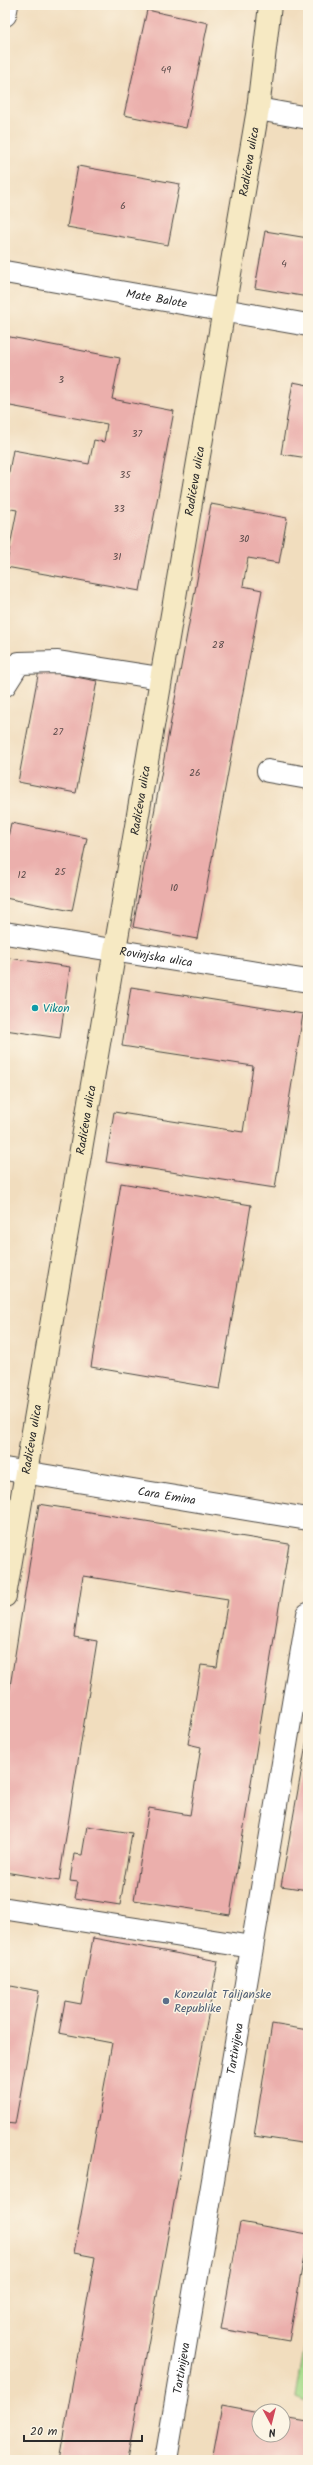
<svg xmlns="http://www.w3.org/2000/svg" width="313" height="2465" font-family="Kalam,sans-serif">
<style>
.green{fill:#a7dc8c;stroke:#69845c}
.building{fill:#ebafac}
.lines{fill:none;stroke-linecap:round;stroke-linejoin:round}
.lane-casing{stroke:#494641;stroke-width:24}
.street-casing{stroke:#494641;stroke-width:24}
.secondary-casing{stroke:#494641;stroke-width:24}
.lane{stroke:#fff;stroke-width:22}
.street{stroke:#fff;stroke-width:22}
.secondary{stroke:#f6e9c3;stroke-width:22}
.culture-dot{fill:#0f9aa8;stroke:#fcf5e5;stroke-width:1.5}
.service-dot{fill:#5c6f8a;stroke:#fcf5e5;stroke-width:1.5}
.labels{text-anchor:middle;stroke-width:3;stroke-linejoin:round;paint-order:stroke}
.number-label{font-size:10px;fill:#5b4c4b}
.street-label{font-size:12px;fill:#2b2b2b;stroke:#fcf5e5}
.culture-label{font-size:12px;fill:#0d838f;stroke:#fcf5e5;text-anchor:start}
.service-label{font-size:12px;fill:#4e5e75;stroke:#fcf5e5;text-anchor:start}
</style>
<rect width="100%" height="100%" fill="#fcf5e5"/>
<filter id="ink" filterUnits="userSpaceOnUse"><feTurbulence type="fractalNoise" baseFrequency=".025" numOctaves="2"/><feDisplacementMap in="SourceGraphic" scale="8" xChannelSelector="R" yChannelSelector="G"/><feConvolveMatrix kernelMatrix="1 2 1 2 8 2 1 2 1" color-interpolation-filters="sRGB"/></filter>
<filter id="wash" filterUnits="userSpaceOnUse"><feTurbulence type="fractalNoise" baseFrequency=".012" numOctaves="4" result="noise"/><feDisplacementMap in="SourceGraphic" scale="16" xChannelSelector="R" yChannelSelector="G"/><feGaussianBlur stdDeviation="0.9" result="paint"/><feColorMatrix in="noise" values="0 0 0 0 0 0 0 0 0 0 0 0 0 0 0 0 0 1.4 0 .05"/><feComposite in="paint" operator="in"/></filter>
<g filter="url(#wash)">
<rect width="100%" height="100%" fill="#f1ddbe"/>
<path class="green" d="M 308,2326 L 308,2402 L 296,2397 Z"/>
<g id="blocks">
<path class="building" d="M 147,10 L 208,23 L 186,128 L 124,115 Z
M 78,166 L 180,184 L 168,245 L 67,227 Z
M 265,231 L 308,238 L 308,297 L 255,288 Z
M 5,336 L 120,358 L 112,399 L 174,411 L 140,591 L 6,567 L 17,510 L 5,508 L 5,476 L 8,477 L 13,450 L 89,464 L 94,440 L 104,442 L 107,424 L 5,405 Z
M 293,382 L 308,385 L 308,458 L 281,454 Z
M 211,504 L 287,518 L 279,563 L 248,558 L 243,586 L 262,590 L 197,939 L 133,927 Z
M 39,670 L 97,681 L 76,793 L 18,782 Z
M 11,823 L 87,838 L 72,911 L 5,898 L 5,851 Z
M 9,958 L 70,967 L 60,1038 L 5,1030 L 5,987 Z
M 131,987 L 303,1014 L 275,1188 L 106,1162 L 114,1112 L 243,1132 L 253,1066 L 122,1046 Z
M 121,1183 L 251,1205 L 220,1389 L 91,1367 Z
M 39,1504 L 289,1544 L 230,1915 L 134,1900 L 149,1808 L 190,1815 L 201,1747 L 188,1744 L 201,1665 L 217,1667 L 228,1599 L 83,1576 L 74,1637 L 97,1641 L 59,1881 L 5,1872 L 5,1718 Z
M 307,1739 L 308,1739 L 308,1890 L 281,1886 Z
M 87,1826 L 132,1833 L 120,1905 L 75,1898 L 78,1882 L 70,1881 L 74,1854 L 82,1855 Z
M 93,1938 L 218,1961 L 127,2460 L 59,2460 L 95,2257 L 74,2253 L 112,2043 L 59,2033 L 65,2001 L 81,2004 Z
M 5,1985 L 39,1991 L 15,2124 L 5,2123 Z
M 272,2024 L 308,2030 L 308,2144 L 254,2136 Z
M 240,2222 L 308,2234 L 289,2341 L 221,2329 Z
M 222,2406 L 259,2413 L 259,2435 L 283,2435 L 283,2418 L 308,2422 L 308,2460 L 212,2460 Z"/>
</g>
</g>
<g filter="url(#ink)">
<use href="#blocks" fill-opacity="0" stroke="#494641" stroke-width="1"/>
<g class="lines">
<g class="lane-casing">
<path id="lane" d="M 5,15 L 7,5
M 258,109 L 308,118
M 5,685 L 19,663 L 58,662 L 160,678
M 268,771 L 308,778
M 8,1909 L 252,1947"/>
</g>
<g class="street-casing">
<g id="street">
<path id="s1" d="M 5,272 L 308,325"/>
<path id="s2" d="M 5,933 L 308,981"/>
<path id="s3" d="M 5,1469 L 308,1519"/>
<path id="s4" d="M 166,2460 L 308,1614"/>
</g>
</g>
<g class="secondary-casing">
<g id="secondary">
<path id="s5" d="M 5,1596 L 258,109 L 270,5"/>
</g>
</g>
<use href="#lane" class="lane"/>
<use href="#street" class="street"/>
<use href="#secondary" class="secondary"/>
</g>
</g>
<circle class="culture-dot" cx="35" cy="1008" r="4"/>
<circle class="service-dot" cx="166" cy="2001" r="4"/>
<g class="labels">
<g class="number-label">
<text x="166" y="73">49</text>
<text x="123" y="209">6</text>
<text x="284" y="267">4</text>
<text x="61" y="383">3</text>
<text x="137" y="437">37</text>
<text x="125" y="478">35</text>
<text x="119" y="512">33</text>
<text x="244" y="542">30</text>
<text x="117" y="560">31</text>
<text x="218" y="648">28</text>
<text x="58" y="735">27</text>
<text x="195" y="776">26</text>
<text x="60" y="875">25</text>
<text x="22" y="878">12</text>
<text x="174" y="891">10</text>
</g>
<g class="street-label">
<text dy="4" stroke="none"><textPath href="#s5" startOffset="1455">Radićeva ulica</textPath></text>
<text dy="4" stroke="none"><textPath href="#s1" startOffset="154">Mate Balote</textPath></text>
<text dy="4" stroke="none"><textPath href="#s5" startOffset="1131">Radićeva ulica</textPath></text>
<text dy="4" stroke="none"><textPath href="#s5" startOffset="807">Radićeva ulica</textPath></text>
<text dy="4" stroke="none"><textPath href="#s2" startOffset="153">Rovinjska ulica</textPath></text>
<text dy="4" stroke="none"><textPath href="#s5" startOffset="483">Radićeva ulica</textPath></text>
<text dy="4" stroke="none"><textPath href="#s5" startOffset="159">Radićeva ulica</textPath></text>
<text dy="4" stroke="none"><textPath href="#s3" startOffset="164">Cara Emina</textPath></text>
<text dy="4" stroke="none"><textPath href="#s4" startOffset="417">Tartinijeva</textPath></text>
<text dy="4" stroke="none"><textPath href="#s4" startOffset="93">Tartinijeva</textPath></text>
</g>
<g class="culture-label">
<text x="43" y="1012">Vikon</text>
</g>
<g class="service-label">
<text x="174" y="1998">Konzulat Talijanske<tspan x="174" dy="14">Republike</tspan></text>
</g>
</g>
<rect width="313" height="2465" fill="none" stroke="#fcf5e5" stroke-width="20"/>
<g transform="translate(271 2423) rotate(173)"><circle r="19" fill="#fcf5e5" stroke="#a8a49b"/>
<path d="M0-3L7 15L0 10L-7 15Z" fill="#d1495b"/>
<text y="-6" font-size="11" font-weight="bold" text-anchor="middle" fill="#2b2b2b">N</text>
</g>
<path d="M24 2435v6h118v-6" fill="none" stroke="#2b2b2b" stroke-width="2"/>
<text x="30" y="2435" font-size="12" fill="#2b2b2b" stroke="#fcf5e5" stroke-width="3" paint-order="stroke">20 m</text>
</svg>
